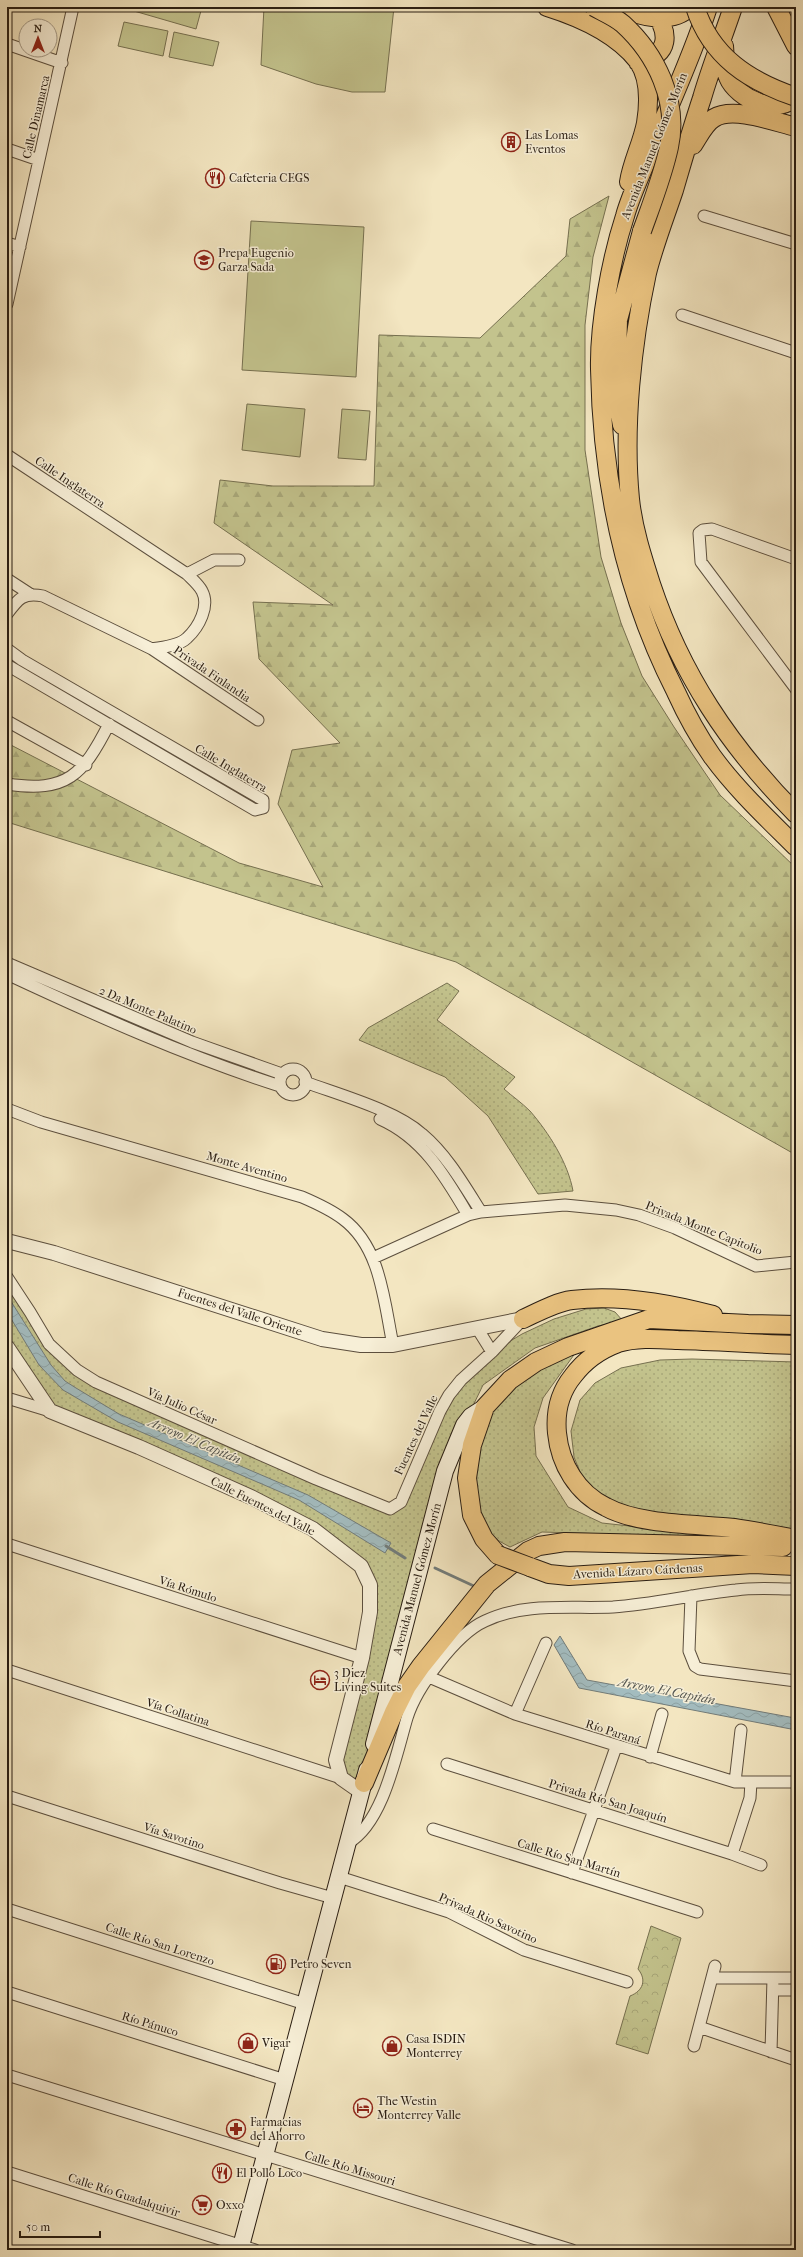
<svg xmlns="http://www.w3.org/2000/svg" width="803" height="2257" font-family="'IM FELL French Canon',serif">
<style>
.grass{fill:url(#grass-dots);stroke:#767050}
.forest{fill:url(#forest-firs);stroke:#767050}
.park{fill:url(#park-crowns);stroke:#767050}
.pitch{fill:#c3c38d;stroke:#767050}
.water{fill:url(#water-waves);stroke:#727c7a}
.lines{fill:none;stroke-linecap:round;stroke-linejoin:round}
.stream{stroke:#727c7a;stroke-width:3}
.minor-casing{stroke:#5c4f3e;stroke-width:13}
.tertiary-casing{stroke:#5c4f3e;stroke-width:16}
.secondary-casing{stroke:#291d12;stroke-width:18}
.trunk-casing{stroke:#291d12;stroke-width:20}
.minor{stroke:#f7efd7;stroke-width:11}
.tertiary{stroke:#f7efd7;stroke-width:14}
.secondary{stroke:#f7efd7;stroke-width:16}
.trunk{stroke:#eac380;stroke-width:18}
.trunk-bridge-casing{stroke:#291d12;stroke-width:20;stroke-linecap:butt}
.trunk-bridge{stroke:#eac380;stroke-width:18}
.labels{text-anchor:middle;stroke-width:3;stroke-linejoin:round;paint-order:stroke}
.street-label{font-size:12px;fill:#291d12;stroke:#f7efd7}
.poi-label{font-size:12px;fill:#291d12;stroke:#f7efd7;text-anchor:start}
.water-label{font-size:13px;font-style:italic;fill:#54554f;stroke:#f7efd7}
</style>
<defs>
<pattern id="grass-dots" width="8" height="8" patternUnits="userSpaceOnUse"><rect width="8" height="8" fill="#c3c38d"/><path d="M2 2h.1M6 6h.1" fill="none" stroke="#a8a779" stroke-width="1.8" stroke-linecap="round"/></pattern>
<pattern id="forest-firs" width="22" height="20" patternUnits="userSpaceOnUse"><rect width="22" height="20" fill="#c3c38d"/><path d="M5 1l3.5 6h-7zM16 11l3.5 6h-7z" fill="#a8a779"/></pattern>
<pattern id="park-crowns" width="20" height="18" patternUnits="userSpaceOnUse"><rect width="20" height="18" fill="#c3c38d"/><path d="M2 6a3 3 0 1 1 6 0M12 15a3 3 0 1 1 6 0" fill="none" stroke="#a8a779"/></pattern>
<pattern id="water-waves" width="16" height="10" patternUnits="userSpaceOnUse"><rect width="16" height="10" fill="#a3bcbf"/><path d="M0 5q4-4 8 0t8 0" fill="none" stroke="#8ca1a3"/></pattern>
</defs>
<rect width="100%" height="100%" fill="#f3e6c1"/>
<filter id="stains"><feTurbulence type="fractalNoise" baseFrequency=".005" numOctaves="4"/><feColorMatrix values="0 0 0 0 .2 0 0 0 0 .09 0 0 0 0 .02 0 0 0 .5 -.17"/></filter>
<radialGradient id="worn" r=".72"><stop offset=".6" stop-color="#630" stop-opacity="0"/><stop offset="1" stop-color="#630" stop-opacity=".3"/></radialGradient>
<path class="grass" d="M 447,983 L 459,991 L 437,1020 L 515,1077 L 504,1089 C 512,1096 522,1103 530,1111 C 549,1133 568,1163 573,1191 L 538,1194 L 488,1116 L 445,1077 L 359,1040 L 368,1028 Z
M 7,1277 L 38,1327 L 77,1370 L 386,1509 L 401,1502 L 440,1411 L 492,1352 L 522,1334 L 554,1319 L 586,1309 L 604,1308 L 615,1312 L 623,1321 L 598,1326 L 535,1348 L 483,1385 L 453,1447 L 361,1792 L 341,1778 L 336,1760 L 370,1612 L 361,1566 L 313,1529 L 50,1411 L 7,1347 Z
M 576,1352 L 543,1398 L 534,1427 L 536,1456 L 568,1507 L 602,1523 L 740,1538 L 542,1532 L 510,1547 L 499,1541 L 480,1523 L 474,1497 L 482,1421 L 517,1378 Z
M 692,1359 L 796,1362 L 796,1540 L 624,1515 L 585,1484 L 574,1457 L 571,1431 L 580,1400 L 595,1383 L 621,1368 L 660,1360 Z"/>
<path class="forest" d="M 609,196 L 593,257 L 585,325 L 585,450 L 601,557 L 621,623 L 642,676 L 674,727 L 720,795 L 796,868 L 796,1155 L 456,962 L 7,822 L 7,743 L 239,863 L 323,887 L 278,804 L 292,750 L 340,743 L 259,659 L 253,602 L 333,605 L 214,523 L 220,480 L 273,486 L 374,486 L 379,335 L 480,338 L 566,256 L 570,219 Z"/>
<path class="park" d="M 651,1926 L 681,1938 L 648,2054 L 616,2044 L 630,1996 C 643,1991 647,1980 638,1969 Z"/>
<path class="pitch" d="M 135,7 L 202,7 L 196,29 L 134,11 Z
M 264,7 L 394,7 L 385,92 L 352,92 L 316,84 L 261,65 Z
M 124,22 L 168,31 L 163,56 L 118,46 Z
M 174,32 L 219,42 L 213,66 L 169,57 Z
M 251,221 L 364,227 L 356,377 L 242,370 Z
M 247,404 L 305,409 L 300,457 L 242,450 Z
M 342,409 L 370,411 L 366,460 L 338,458 Z"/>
<path class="water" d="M 7,1295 L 51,1365 L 65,1381 L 76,1388 L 119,1414 L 308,1495 L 391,1543 L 385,1553 L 299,1500 L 118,1422 L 63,1390 L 39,1365 L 7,1312 Z
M 560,1636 L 587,1680 L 795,1718 L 796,1730 L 579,1688 L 554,1645 Z"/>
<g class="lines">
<path class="stream" d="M 386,1546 L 405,1558
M 435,1568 L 476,1587"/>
<g class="minor-casing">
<path id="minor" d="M 7,44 L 62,63
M 7,149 L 39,160
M 704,216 L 796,244
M 7,243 L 20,247
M 7,304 L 73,7
M 682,315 L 796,353
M 7,455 L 187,574 C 192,579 199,585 202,591 C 210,606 199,627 187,638 C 179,646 163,647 152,649 L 43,596 C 23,592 18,599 7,614
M 796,559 L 712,529 L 703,530 L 699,533 L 701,562 L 796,689
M 187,574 L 214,560 L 239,560
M 7,579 L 30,594
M 7,649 L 22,660 L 263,800 L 263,808 L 255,810 L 7,665
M 152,649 L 258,720
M 7,721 L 86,765
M 7,784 C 67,793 83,775 109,724
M 7,963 L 192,1042 L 282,1074
M 7,974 C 97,1016 186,1056 280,1086
M280 1082a13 13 0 1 1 26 0a13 13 0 1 1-26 0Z
M 305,1082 C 340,1095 395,1110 422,1134 C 447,1155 464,1185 481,1212
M 7,1109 L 41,1122 L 302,1197 C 316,1203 330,1209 343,1219 C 381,1247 384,1302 393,1345
M 380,1119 C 423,1138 445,1176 468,1215
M 373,1258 L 468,1215 L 481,1212 L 565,1205 L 616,1210 L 639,1215 L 675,1228 L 756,1266 L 796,1262
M 7,1277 L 30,1312 L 49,1344 L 77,1370 L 96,1382 L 316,1479 L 390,1509 L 401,1502 L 440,1411 L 449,1395 L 461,1380 L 492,1352 L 523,1319
M 477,1328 L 492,1352
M 7,1398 L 50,1411
M 7,1544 L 362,1658
M 691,1596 L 689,1651 L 695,1666 L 700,1669 L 796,1681
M 7,1670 L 341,1778
M 429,1677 L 515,1714 L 735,1782 L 796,1782
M 515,1714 L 546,1643
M 650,1757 L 662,1714
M 447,1764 L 732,1854 L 761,1865
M 735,1782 L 741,1730
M 7,1796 L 280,1883 L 333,1898
M 433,1829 L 697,1912
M 348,1843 C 383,1823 396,1755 407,1718 C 416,1688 456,1634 485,1621 C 525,1602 571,1609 613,1607 C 654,1604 695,1594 736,1590 C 755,1587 776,1589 796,1589
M 732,1854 L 750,1798 L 751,1782
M 572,1873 L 616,1747
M 339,1877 L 449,1912 L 524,1950 L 627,1982
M 7,1909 L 305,2004
M 712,1978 L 796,1978
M 773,1990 L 796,1990
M 7,1992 L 285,2080
M 699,2027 L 796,2060
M 694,2046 L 715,1966
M 771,2052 L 773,1978
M 7,2075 L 572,2250
M 7,2172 L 255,2250"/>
</g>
<g class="tertiary-casing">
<path id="tertiary" d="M 7,1241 L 54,1253 L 322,1339 L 361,1345 L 393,1345 L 523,1319
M 7,1347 L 50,1411 L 139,1447 L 253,1498 L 313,1529 L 361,1566 L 370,1585 L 370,1612 L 362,1658 L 336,1760 L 341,1778 L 361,1792"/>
</g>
<g class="secondary-casing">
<path id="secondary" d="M 374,1744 L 445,1471 L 464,1425 L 471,1416 L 485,1407
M 240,2250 L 367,1770"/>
</g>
<g class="trunk-casing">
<path id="trunk" d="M 547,7 C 579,17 616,33 638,61 C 650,78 649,104 646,123 C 642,144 632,162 629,182
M 620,7 C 641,17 671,25 690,7
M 708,7 C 691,60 666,112 645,164 C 638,181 630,198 625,216 C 611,259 599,324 600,369 C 602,481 625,592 676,692 C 686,714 698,736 712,756 C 736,789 767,818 796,847
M 733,7 C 723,37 711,67 702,98 C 692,128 683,159 674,190 C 665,217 654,245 647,273 C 632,343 623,427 630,499 C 633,528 642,556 651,584 C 681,674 729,746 796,814
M 776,7 L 796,46
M 724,46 C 725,56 724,69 728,77 C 737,99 778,117 796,96
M 638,62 C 671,55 670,33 653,9
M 693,145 C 699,136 705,123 714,118 C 733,106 775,122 796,127
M 622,425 L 616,393 L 618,320 L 642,231
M 523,1319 C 538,1312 556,1302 572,1300 C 619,1294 668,1303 713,1315
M 796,1345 C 757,1344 718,1341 678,1340 C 659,1339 637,1337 618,1343 C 599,1350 585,1360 573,1376 C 560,1392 555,1412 557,1433 C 560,1464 577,1493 606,1507 C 639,1525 696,1524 734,1528 C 755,1531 775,1535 796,1539
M 498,1555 L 484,1539 L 472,1515 L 467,1478 L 472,1445 L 485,1407 L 510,1380 L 536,1362 L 568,1347 L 649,1319 L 748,1324 L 796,1325
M 530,1567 L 549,1574 L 569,1576 L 753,1564 L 796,1566
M 364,1783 L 394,1712 L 407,1686 L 421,1666 L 487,1584 L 528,1551 L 539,1546 L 565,1542 L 783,1547"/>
</g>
<use href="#minor" class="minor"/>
<use href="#tertiary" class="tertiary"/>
<use href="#secondary" class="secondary"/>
<use href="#trunk" class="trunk"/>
<g class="trunk-bridge-casing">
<path id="trunk-bridge" d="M 594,7 C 603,12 615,17 623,24 C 656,54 679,101 669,147 C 663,175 652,203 642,231
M 695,7 C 711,57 749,81 796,97
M 498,1555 L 530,1567"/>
</g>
<use href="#trunk-bridge" class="trunk-bridge"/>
</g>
<defs>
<g id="building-ring" transform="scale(1)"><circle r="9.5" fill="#f7efd7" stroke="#8f2418" stroke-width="1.5"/><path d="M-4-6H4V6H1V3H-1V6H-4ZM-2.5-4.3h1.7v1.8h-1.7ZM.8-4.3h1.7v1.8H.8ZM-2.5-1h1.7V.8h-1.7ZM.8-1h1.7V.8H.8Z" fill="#8f2418"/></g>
<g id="restaurant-ring" transform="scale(1)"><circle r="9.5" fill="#f7efd7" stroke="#8f2418" stroke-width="1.5"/><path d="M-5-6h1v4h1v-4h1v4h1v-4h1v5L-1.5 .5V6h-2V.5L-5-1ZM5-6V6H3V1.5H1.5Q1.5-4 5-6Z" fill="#8f2418"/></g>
<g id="university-ring" transform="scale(1)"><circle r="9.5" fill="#f7efd7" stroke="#8f2418" stroke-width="1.5"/><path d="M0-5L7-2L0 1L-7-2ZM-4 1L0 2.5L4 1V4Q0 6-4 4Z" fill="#8f2418"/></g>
<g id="hotel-ring" transform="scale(1)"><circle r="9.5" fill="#f7efd7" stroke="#8f2418" stroke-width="1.5"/><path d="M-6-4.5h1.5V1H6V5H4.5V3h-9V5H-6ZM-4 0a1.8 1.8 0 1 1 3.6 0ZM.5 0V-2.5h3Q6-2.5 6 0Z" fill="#8f2418"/></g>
<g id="fuel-ring" transform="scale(1)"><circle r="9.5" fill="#f7efd7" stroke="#8f2418" stroke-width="1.5"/><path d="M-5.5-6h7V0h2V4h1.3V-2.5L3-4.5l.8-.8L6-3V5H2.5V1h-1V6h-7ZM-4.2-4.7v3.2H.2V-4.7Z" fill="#8f2418"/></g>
<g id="shop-ring" transform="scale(1)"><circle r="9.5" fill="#f7efd7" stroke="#8f2418" stroke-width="1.5"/><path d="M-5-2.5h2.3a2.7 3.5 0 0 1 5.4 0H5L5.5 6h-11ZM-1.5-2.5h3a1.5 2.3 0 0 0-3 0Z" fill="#8f2418"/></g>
<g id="pharmacy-ring" transform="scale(1)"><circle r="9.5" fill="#f7efd7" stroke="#8f2418" stroke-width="1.5"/><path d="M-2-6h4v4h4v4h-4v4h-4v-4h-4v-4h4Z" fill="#8f2418"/></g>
<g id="supermarket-ring" transform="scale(1)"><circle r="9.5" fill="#f7efd7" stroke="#8f2418" stroke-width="1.5"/><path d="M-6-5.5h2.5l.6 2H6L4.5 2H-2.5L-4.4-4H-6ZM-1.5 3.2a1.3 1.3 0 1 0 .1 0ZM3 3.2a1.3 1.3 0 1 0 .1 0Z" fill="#8f2418"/></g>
</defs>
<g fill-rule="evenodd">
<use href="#building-ring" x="511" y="142"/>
<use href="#restaurant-ring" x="215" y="178"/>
<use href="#university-ring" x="204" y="260"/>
<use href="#hotel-ring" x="320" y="1680"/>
<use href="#fuel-ring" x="276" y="1964"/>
<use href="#shop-ring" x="248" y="2043"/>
<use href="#shop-ring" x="392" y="2046"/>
<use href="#hotel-ring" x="363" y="2108"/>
<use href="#pharmacy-ring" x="236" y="2129"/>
<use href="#restaurant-ring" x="222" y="2173"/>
<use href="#supermarket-ring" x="202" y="2205"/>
</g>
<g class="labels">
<g class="street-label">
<text transform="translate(36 117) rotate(-77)" y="4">Calle Dinamarca</text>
<text transform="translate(654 146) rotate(-68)" y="4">Avenida Manuel Gómez Morín</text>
<text transform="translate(70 482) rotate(34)" y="4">Calle Inglaterra</text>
<text transform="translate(212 674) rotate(34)" y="4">Privada Finlandia</text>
<text transform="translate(231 768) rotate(31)" y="4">Calle Inglaterra</text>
<text transform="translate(148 1010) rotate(23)" y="4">2 Da Monte Palatino</text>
<text transform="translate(247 1167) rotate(16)" y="4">Monte Aventino</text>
<text transform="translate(704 1228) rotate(22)" y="4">Privada Monte Capitolio</text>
<text transform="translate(240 1312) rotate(18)" y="4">Fuentes del Valle Oriente</text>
<text transform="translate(182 1406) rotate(24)" y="4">Vía Julio César</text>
<text transform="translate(416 1435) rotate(-65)" y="4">Fuentes del Valle</text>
<text transform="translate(263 1506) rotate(27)" y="4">Calle Fuentes del Valle</text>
<text transform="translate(638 1571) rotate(-3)" y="4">Avenida Lázaro Cárdenas</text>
<text transform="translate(417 1579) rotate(-75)" y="4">Avenida Manuel Gómez Morín</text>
<text transform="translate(188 1589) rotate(18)" y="4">Vía Rómulo</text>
<text transform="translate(178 1712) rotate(18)" y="4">Vía Collatina</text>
<text transform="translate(613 1732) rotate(18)" y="4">Río Paraná</text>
<text transform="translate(608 1801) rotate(17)" y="4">Privada Río San Joaquín</text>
<text transform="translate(174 1836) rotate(18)" y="4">Vía Savotino</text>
<text transform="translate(569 1858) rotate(17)" y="4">Calle Río San Martín</text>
<text transform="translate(488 1918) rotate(24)" y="4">Privada Rio Savotino</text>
<text transform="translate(160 1944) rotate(18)" y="4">Calle Río San Lorenzo</text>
<text transform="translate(150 2024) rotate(17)" y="4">Río Pánuco</text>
<text transform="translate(350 2168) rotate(17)" y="4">Calle Río Missouri</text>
<text transform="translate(124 2195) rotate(18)" y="4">Calle Río Guadalquivir</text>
</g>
<g class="poi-label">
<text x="525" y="139">Las Lomas<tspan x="525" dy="14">Eventos</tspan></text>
<text x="229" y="182">Cafeteria CEGS</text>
<text x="218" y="257">Prepa Eugenio<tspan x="218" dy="14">Garza Sada</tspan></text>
<text x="334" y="1677">3 Diez<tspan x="334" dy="14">Living Suites</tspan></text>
<text x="290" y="1968">Petro Seven</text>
<text x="406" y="2043">Casa ISDIN<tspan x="406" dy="14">Monterrey</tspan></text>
<text x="262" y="2047">Vigar</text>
<text x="377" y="2105">The Westin<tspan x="377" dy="14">Monterrey Valle</tspan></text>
<text x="250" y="2126">Farmacias<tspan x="250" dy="14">del Ahorro</tspan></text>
<text x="236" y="2177">El Pollo Loco</text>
<text x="216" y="2209">Oxxo</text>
</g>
<g class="water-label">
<text transform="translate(195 1440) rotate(23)" y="5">Arroyo El Capitán</text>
<text transform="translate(667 1690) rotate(11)" y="5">Arroyo El Capitán</text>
</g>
</g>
<rect width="803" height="2257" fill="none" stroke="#f3e6c1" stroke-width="24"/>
<rect x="8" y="8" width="787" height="2241" fill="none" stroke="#291d12" stroke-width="2"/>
<rect x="12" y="12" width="779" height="2233" fill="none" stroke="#291d12"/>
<g transform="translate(38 38)"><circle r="19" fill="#f7efd7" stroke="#a59b88"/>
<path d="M0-3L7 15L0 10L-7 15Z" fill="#8f2418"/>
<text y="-6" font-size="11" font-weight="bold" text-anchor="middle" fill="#291d12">N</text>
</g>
<path d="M20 2231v6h80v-6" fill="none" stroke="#291d12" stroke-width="2"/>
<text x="26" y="2231" font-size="12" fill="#291d12" stroke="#f7efd7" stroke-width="3" paint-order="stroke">50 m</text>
<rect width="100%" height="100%" filter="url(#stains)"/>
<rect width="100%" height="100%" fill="url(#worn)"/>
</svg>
